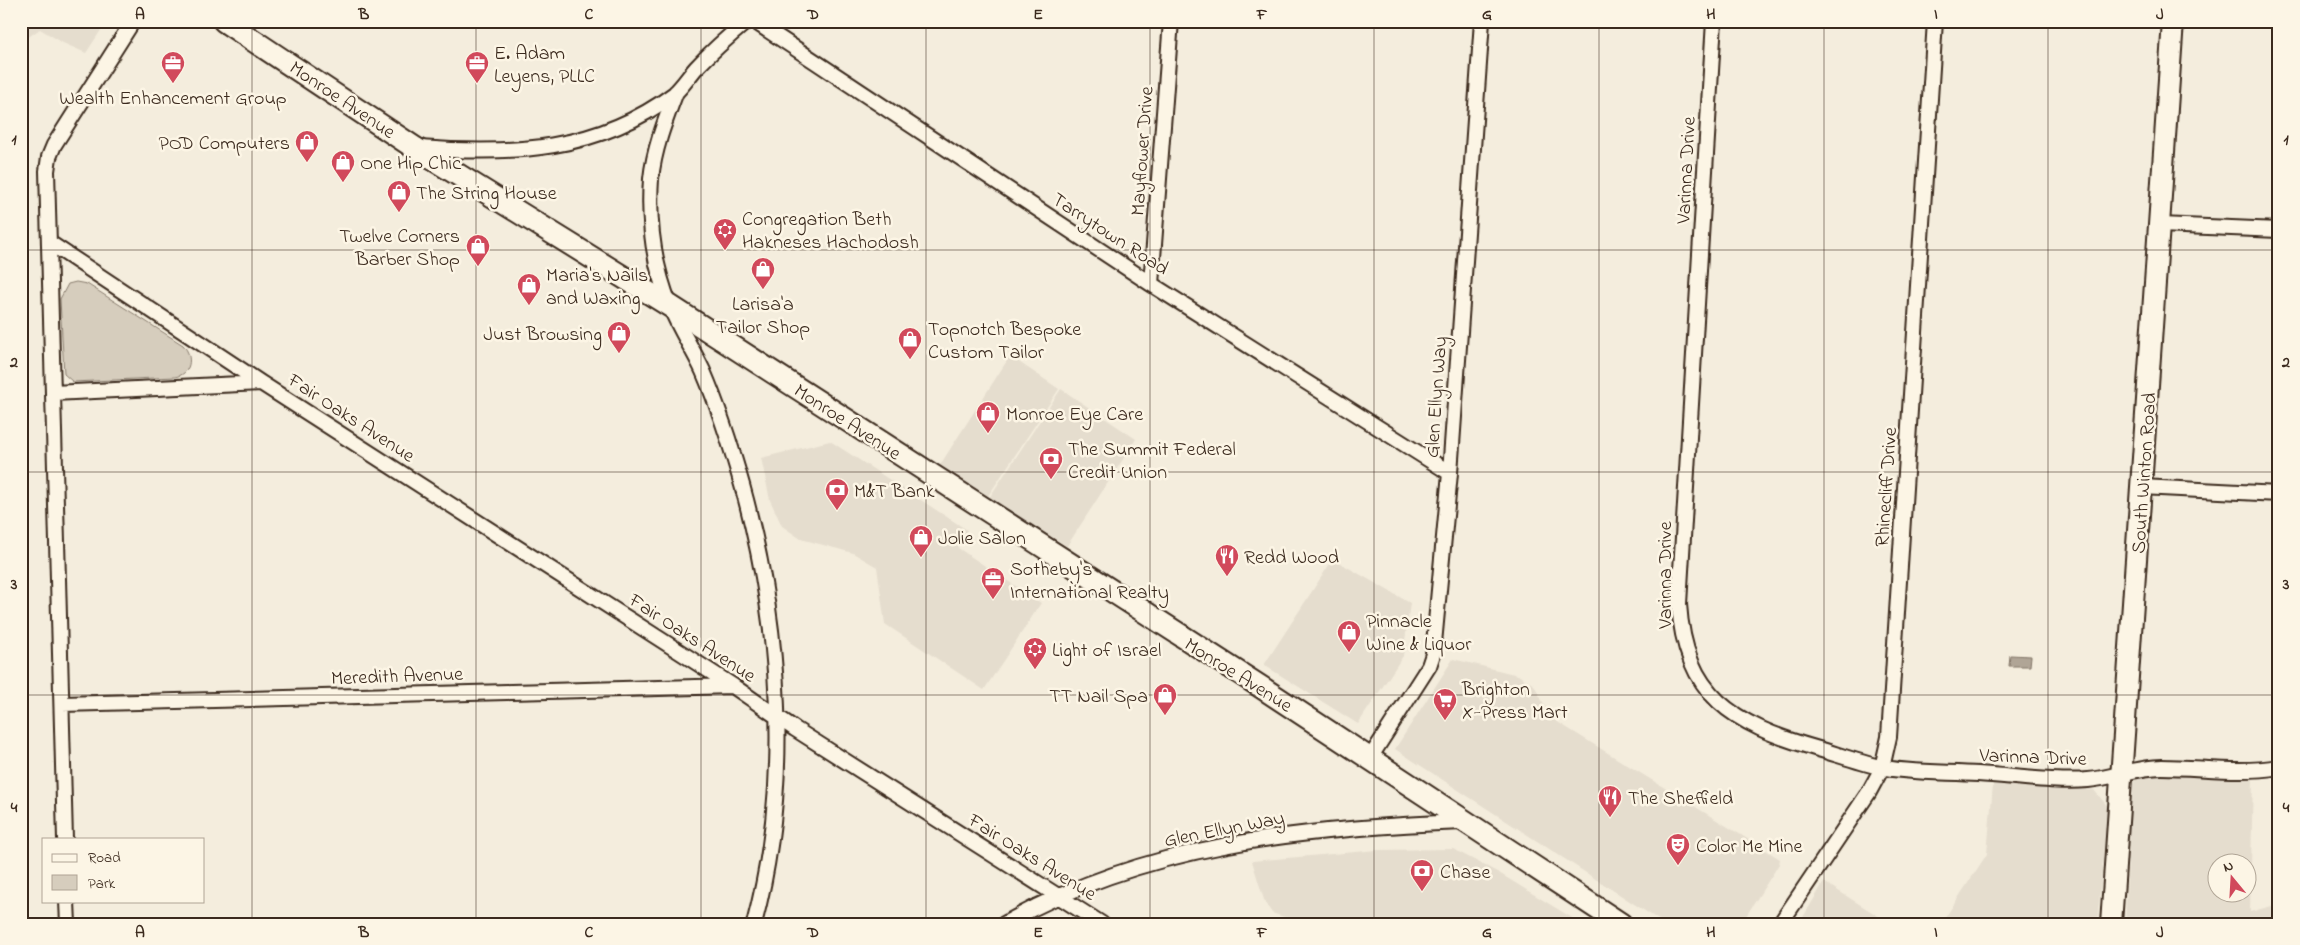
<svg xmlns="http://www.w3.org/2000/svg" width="2300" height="945" font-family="'Indie Flower',sans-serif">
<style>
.built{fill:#e5ddce;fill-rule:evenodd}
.green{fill:#d6cdbd;stroke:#887c6e}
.water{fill:#b0a596;stroke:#817466}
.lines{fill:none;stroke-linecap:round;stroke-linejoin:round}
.minor-casing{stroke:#3b2a1e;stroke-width:18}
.secondary-casing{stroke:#3b2a1e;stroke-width:24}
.primary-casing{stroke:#3b2a1e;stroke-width:25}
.minor{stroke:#fcf5e5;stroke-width:14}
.secondary{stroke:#fcf5e5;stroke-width:20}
.primary{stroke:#fcf5e5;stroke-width:21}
.grid{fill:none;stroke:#3b2a1e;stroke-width:1;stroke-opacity:0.55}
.labels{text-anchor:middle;stroke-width:5;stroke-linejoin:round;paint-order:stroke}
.poi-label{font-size:20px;fill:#3b2a1e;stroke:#fcf5e5;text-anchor:start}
.street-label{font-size:20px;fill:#3b2a1e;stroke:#fcf5e5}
.neatline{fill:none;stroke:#3b2a1e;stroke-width:2}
.grid-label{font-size:16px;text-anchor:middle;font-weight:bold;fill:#3b2a1e}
</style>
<rect width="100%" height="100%" fill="#f4eddd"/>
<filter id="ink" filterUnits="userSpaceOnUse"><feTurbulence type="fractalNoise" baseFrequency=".02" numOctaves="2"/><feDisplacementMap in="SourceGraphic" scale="10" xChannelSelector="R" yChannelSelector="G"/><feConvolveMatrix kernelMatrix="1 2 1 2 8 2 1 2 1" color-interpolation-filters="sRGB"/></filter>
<g filter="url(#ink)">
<path class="built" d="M 21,21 L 107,21 L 86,53 L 63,43 L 40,29 L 24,40 L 21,38 Z
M 1010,356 L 1059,389 L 988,496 L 940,465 Z
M 1061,389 L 1136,439 L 1067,546 L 989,498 Z
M 830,441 L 967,530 L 958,548 L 1041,603 L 984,690 L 885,624 L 877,567 L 853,553 L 801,539 L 782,526 L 770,500 L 761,458 Z
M 1333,559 L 1410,603 L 1403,656 L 1358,724 L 1264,665 Z
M 1453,659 L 1518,675 L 1534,685 L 1551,718 L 1780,859 L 1779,864 L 1741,924 L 1665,924 L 1395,749 Z
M 2142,773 L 2253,777 L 2250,912 L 2279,904 L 2279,924 L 2125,924 L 2131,785 ZM 2218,862 L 2248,862 L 2248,892 L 2218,892 Z
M 1993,784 L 2094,790 L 2108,807 L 2097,924 L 1941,924 L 1987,854 Z
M 1453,849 L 1499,873 L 1582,924 L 1305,924 L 1272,913 L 1265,903 L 1252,861 L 1378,850 Z
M 1824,882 L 1891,924 L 1799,924 Z"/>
<path class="green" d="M 76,282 L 87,284 L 183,345 C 194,357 191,375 174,377 L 73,382 L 64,374 L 60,299 L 68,284 Z"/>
<path class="water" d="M 2010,655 L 2031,656 L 2030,666 L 2009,666 Z"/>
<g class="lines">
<g class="minor-casing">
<path id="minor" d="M 754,21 L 1151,284 L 1450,473
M 1714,21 L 1679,604 C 1685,696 1733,724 1815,748 C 1836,754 1858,762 1880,767 C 1906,773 1950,772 1978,774 C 2012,776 2055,783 2088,780 C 2113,778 2137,767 2162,767 C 2201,767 2239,774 2279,767
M 676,92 C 665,121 654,149 651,179 C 648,222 654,266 670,306 C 679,329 693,349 703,371 C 719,408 731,446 742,485 C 781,626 792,782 754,924
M 419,148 C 511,155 597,152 674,94 C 682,87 689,76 696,68 C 712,51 729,36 747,21
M 2160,225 L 2279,230
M 50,243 L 261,383 L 733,686 L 795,729 L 1102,924
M 1151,284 L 1171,21
M 53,393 L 261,383
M 2141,487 L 2279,494
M 62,704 L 733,686
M 1370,758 L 1429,666 L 1433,654 L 1450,473 L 1482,21
M 65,839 L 47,171 L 49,157 L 54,145 L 133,21
M 67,901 L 68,924
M 1004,924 C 1143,844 1306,828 1463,822
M 1780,924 L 1869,792 L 1882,768 L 1889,737 L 1935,21"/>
</g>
<g class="secondary-casing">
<path id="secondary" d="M 2111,924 L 2173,21"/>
</g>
<g class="primary-casing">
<path id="primary" d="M 224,21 L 415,148 L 670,306 L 1258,685 L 1621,924"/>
</g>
<use href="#minor" class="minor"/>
<use href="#secondary" class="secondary"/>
<use href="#primary" class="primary"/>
</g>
</g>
<path class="grid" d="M 252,21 L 252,924M 476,21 L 476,924M 701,21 L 701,924M 926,21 L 926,924M 1150,21 L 1150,924M 1374,21 L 1374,924M 1599,21 L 1599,924M 1824,21 L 1824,924M 2048,21 L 2048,924M 21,250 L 2279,250M 21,472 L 2279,472M 21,695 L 2279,695"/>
<defs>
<g id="office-pin" transform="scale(1.25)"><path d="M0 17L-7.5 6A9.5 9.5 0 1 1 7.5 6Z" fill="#d1495b" stroke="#fcf5e5"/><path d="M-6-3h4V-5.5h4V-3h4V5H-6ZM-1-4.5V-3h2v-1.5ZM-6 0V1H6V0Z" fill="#fff"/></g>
<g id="shop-pin" transform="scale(1.25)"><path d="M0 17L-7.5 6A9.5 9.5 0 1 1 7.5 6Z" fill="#d1495b" stroke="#fcf5e5"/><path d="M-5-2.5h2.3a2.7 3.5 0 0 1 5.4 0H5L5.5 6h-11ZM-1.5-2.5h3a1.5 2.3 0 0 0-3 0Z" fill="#fff"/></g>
<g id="synagogue-pin" transform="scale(1.25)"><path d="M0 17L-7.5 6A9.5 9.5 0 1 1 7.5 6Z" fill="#d1495b" stroke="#fcf5e5"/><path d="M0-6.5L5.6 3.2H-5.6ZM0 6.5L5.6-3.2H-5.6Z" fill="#fff"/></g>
<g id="bank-pin" transform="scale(1.25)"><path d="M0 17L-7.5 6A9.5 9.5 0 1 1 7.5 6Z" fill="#d1495b" stroke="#fcf5e5"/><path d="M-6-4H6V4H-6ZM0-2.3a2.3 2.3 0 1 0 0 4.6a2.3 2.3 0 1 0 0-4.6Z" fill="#fff"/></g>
<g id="restaurant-pin" transform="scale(1.25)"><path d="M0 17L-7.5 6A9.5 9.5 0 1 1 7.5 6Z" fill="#d1495b" stroke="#fcf5e5"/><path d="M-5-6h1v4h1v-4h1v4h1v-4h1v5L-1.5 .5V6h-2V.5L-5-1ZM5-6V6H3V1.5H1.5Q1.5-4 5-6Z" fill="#fff"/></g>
<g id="supermarket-pin" transform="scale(1.25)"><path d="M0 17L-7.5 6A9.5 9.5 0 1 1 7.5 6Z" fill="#d1495b" stroke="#fcf5e5"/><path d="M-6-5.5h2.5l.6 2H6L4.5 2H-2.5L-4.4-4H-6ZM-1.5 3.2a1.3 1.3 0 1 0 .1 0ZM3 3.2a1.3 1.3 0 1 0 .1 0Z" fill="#fff"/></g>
<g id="theatre-pin" transform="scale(1.25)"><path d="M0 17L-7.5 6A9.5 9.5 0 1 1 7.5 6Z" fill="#d1495b" stroke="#fcf5e5"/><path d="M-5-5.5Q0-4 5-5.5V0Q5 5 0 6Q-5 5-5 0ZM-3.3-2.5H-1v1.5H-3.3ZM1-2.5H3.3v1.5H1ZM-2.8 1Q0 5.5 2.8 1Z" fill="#fff"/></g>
</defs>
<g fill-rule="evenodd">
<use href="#office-pin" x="173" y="63"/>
<use href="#office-pin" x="477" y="63"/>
<use href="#shop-pin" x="307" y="142"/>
<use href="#shop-pin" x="343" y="162"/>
<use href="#shop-pin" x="399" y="192"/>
<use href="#synagogue-pin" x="725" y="230"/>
<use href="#shop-pin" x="478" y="246"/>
<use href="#shop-pin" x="763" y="269"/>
<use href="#shop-pin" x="529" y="285"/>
<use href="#shop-pin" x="619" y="333"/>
<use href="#shop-pin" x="910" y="339"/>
<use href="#shop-pin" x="988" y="413"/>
<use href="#bank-pin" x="1051" y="459"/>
<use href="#bank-pin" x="837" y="490"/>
<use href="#shop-pin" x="921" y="537"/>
<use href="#restaurant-pin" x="1227" y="556"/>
<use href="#office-pin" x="993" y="579"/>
<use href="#shop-pin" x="1349" y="632"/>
<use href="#synagogue-pin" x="1035" y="649"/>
<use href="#shop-pin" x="1165" y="695"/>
<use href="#supermarket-pin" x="1445" y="700"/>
<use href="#restaurant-pin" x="1610" y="797"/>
<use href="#theatre-pin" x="1678" y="845"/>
<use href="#bank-pin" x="1422" y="871"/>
</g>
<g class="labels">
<g class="poi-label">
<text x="494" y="59">E. Adam<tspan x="494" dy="23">Leyens, PLLC</tspan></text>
<text x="173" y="104" text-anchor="middle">Wealth Enhancement Group</text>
<text x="290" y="149" text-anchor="end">POD Computers</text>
<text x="360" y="169">One Hip Chic</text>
<text x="416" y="199">The String House</text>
<text x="742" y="225">Congregation Beth<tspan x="742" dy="23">Hakneses Hachodosh</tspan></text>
<text x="460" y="242" text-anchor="end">Twelve Corners<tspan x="460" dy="23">Barber Shop</tspan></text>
<text x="546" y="281">Maria's Nails<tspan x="546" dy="23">and Waxing</tspan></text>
<text x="763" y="310" text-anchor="middle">Larisa'a<tspan x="763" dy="23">Tailor Shop</tspan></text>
<text x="928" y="335">Topnotch Bespoke<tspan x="928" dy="23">Custom Tailor</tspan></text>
<text x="602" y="340" text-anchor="end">Just Browsing</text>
<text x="1006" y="420">Monroe Eye Care</text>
<text x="1068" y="455">The Summit Federal<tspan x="1068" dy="23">Credit Union</tspan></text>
<text x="854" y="497">M&amp;T Bank</text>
<text x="938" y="544">Jolie Salon</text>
<text x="1244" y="563">Redd Wood</text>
<text x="1010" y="575">Sotheby's<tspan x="1010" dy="23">International Realty</tspan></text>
<text x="1366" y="627">Pinnacle<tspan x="1366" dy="23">Wine &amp; Liquor</tspan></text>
<text x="1052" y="656">Light of Israel</text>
<text x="1462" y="695">Brighton<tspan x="1462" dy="23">X-Press Mart</tspan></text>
<text x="1148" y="702" text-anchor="end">TT Nail Spa</text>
<text x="1628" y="804">The Sheffield</text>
<text x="1696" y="852">Color Me Mine</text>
<text x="1440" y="878">Chase</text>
</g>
<g class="street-label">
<text transform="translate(343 99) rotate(34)" y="7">Monroe Avenue</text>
<text transform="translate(1141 151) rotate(-86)" y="7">Mayflower Drive</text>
<text transform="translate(1685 170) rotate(-87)" y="7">Varinna Drive</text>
<text transform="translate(1111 233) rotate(33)" y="7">Tarrytown Road</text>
<text transform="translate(1435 397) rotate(-86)" y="7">Glen Ellyn Way</text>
<text transform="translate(352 417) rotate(33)" y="7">Fair Oaks Avenue</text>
<text transform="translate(848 421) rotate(33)" y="7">Monroe Avenue</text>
<text transform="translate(2143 473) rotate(-86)" y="7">South Winton Road</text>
<text transform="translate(1885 487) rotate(-86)" y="7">Rhinecliff Drive</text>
<text transform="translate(1664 575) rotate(-90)" y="7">Varinna Drive</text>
<text transform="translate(693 637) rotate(33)" y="7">Fair Oaks Avenue</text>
<text transform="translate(1239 674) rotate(32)" y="7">Monroe Avenue</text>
<text transform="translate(397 675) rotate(-2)" y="7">Meredith Avenue</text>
<text transform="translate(2033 756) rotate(2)" y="7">Varinna Drive</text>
<text transform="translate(1224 828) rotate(-11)" y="7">Glen Ellyn Way</text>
<text transform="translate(1033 856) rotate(32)" y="7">Fair Oaks Avenue</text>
</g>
</g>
<rect width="2300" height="945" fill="none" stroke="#fcf5e5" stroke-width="55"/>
<rect x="42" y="838" width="162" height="65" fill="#fcf5e5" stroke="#afa495"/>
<rect x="52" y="854" width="25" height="8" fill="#fcf5e5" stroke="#afa495"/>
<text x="88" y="862" font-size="15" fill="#3b2a1e">Road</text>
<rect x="52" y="875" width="25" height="15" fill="#d6cdbd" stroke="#afa495"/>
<text x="88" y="888" font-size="15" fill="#3b2a1e">Park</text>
<g transform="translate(2232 878) rotate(342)"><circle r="24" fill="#fcf5e5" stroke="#afa495"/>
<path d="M0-4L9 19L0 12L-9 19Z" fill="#d1495b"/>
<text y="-8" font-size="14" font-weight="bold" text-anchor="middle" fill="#3b2a1e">N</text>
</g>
<rect x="28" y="28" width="2244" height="890" class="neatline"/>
<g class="grid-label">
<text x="140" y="19">A</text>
<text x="364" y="19">B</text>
<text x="589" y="19">C</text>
<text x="813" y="19">D</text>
<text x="1038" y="19">E</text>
<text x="1262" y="19">F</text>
<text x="1487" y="19">G</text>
<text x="1711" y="19">H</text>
<text x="1936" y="19">I</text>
<text x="2160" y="19">J</text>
<text x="14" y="144">1</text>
<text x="2286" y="144">1</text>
<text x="14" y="367">2</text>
<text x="2286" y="367">2</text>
<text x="14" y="589">3</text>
<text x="2286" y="589">3</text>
<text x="14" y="812">4</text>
<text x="2286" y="812">4</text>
<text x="140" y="937">A</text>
<text x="364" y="937">B</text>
<text x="589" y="937">C</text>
<text x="813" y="937">D</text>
<text x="1038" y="937">E</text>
<text x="1262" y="937">F</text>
<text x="1487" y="937">G</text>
<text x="1711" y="937">H</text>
<text x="1936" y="937">I</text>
<text x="2160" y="937">J</text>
</g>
</svg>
